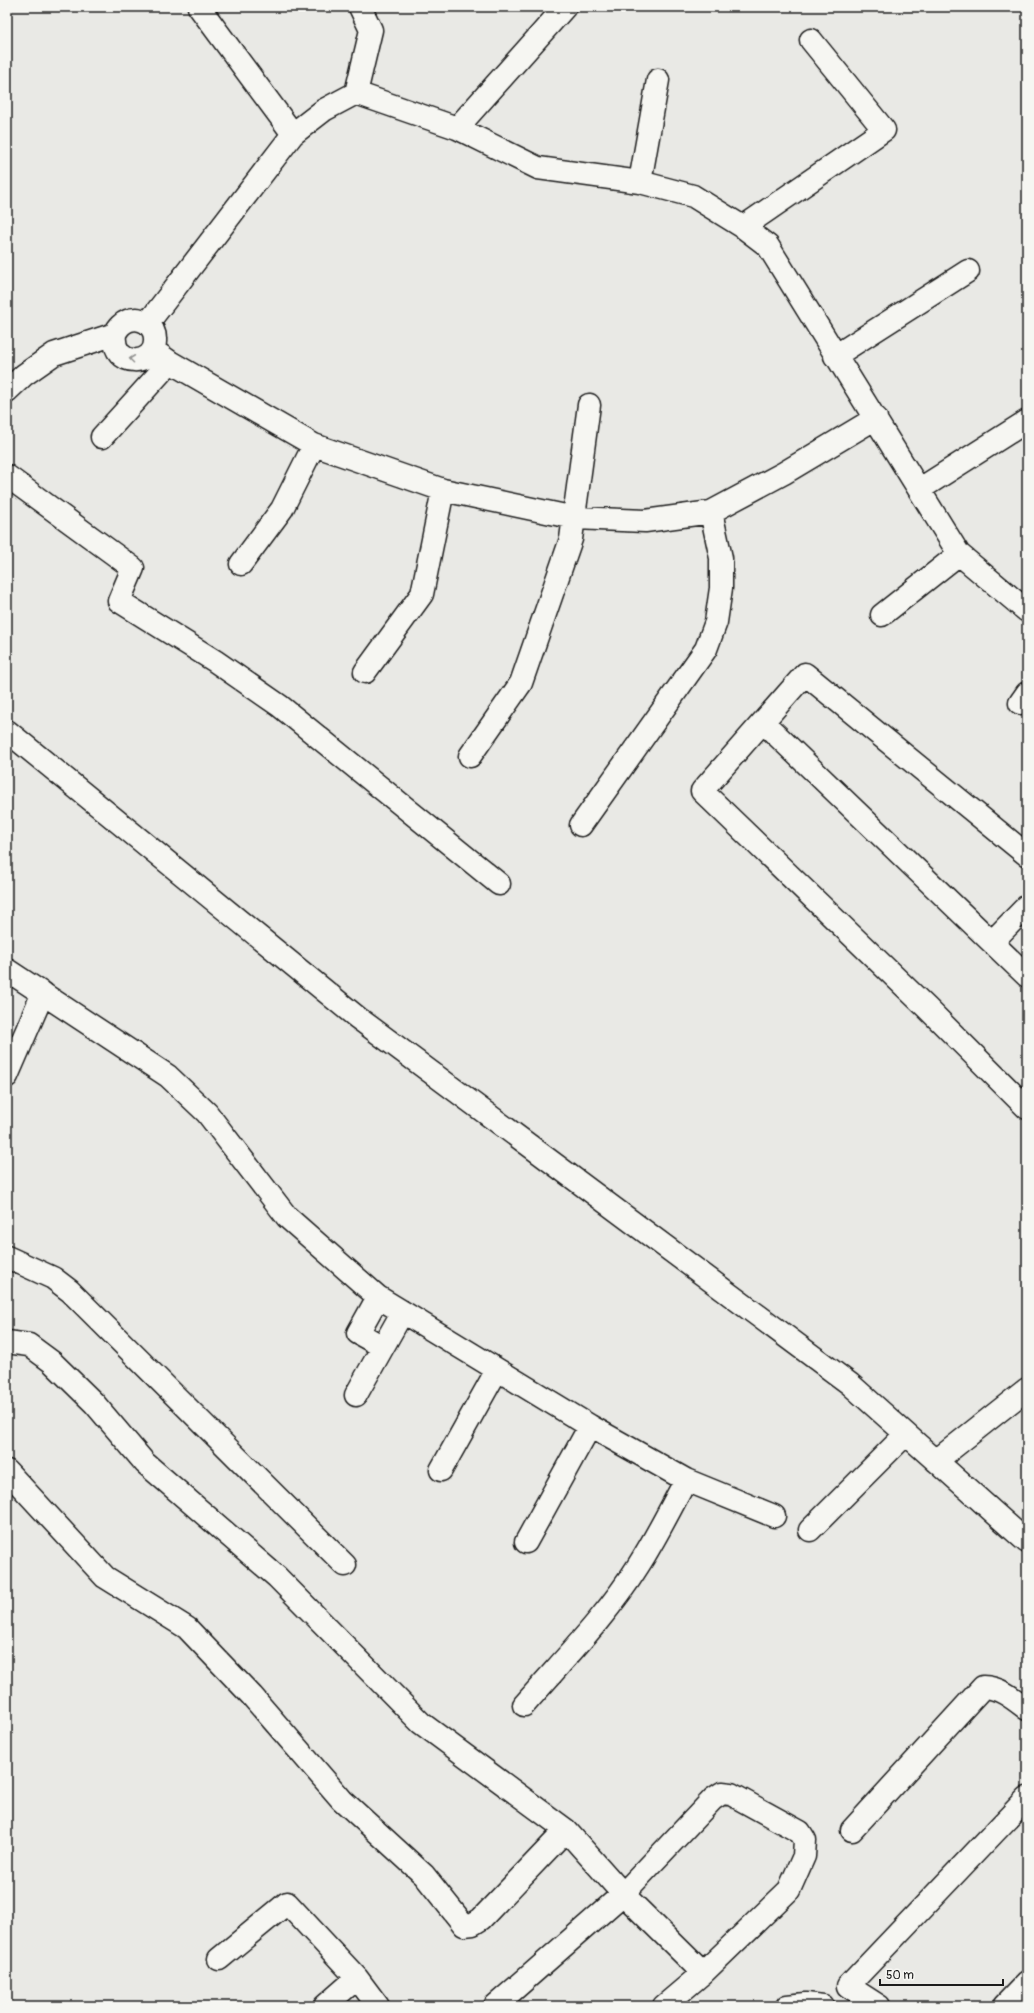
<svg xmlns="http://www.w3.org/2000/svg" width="1034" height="2013" font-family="Pangolin,sans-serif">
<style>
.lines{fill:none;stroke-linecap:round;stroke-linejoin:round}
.minor-casing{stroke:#1c1c1c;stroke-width:25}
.minor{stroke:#f6f6f2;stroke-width:22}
.oneway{stroke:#949492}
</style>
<rect width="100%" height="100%" fill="#e9e9e5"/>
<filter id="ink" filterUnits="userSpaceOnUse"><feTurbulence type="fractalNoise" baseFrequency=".025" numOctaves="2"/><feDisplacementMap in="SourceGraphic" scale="8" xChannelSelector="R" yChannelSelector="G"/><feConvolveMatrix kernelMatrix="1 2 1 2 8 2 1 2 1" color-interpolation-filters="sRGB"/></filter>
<g filter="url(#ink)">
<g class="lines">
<g class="minor-casing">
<path id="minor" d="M 199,7 L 293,134
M 356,93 L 371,30 L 360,7
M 457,128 L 565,7
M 640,182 L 658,80
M 743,227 L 884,130 L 811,40
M 148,323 L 293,134 L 324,110 L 356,93 L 457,128 L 538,168 L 640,182 L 693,196 L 743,227 L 768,246 L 959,554 L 1027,611
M 153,350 L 170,362 L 314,445 L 443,490 L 575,518 L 645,521 L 711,512 L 784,473 L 876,418
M 835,356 L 968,271
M 7,391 L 24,375 L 54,354 L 115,334 C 120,322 134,314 147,323 C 152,327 155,332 155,339 C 157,367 111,369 115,334
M 102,437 L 170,362
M 7,476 L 133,568 L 119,601 L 215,661 L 280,706 L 499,884
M 920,489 L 1027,421
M 241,564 L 282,509 L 314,445
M 882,615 L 959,554
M 365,672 L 422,594 L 443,490
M 1020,703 L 1027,693
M 764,723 L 1027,976
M 7,731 L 358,1018 L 850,1384 L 1027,1542
M 470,756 L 521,683 L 571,539 L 589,405
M 581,825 L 706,649 L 716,622 L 721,588 L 721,558 L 711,512
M 1027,855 L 805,674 L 702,791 L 927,1008 L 1027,1108
M 992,942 L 1027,906
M 7,970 L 168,1076 L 207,1113 L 287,1217 L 378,1297 L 590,1426 L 686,1480 L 774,1516
M 7,1076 L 43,993
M 7,1257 L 53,1278 L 70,1291 L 345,1565
M 378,1297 L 358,1333 L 383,1347
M 7,1342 L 29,1345 L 52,1362 L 94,1403 L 145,1463 L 277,1577 L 421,1723 L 566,1830 L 623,1894 L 703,1973
M 356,1395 L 402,1313
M 936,1461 L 1027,1389
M 441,1470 L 497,1370
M 7,1471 L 105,1577 L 187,1628 L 252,1696 L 342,1800 L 424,1875 L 464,1925 L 473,1924 L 481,1919 L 566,1830
M 810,1530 L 906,1434
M 526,1542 L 590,1426
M 524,1705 C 563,1660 607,1616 638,1566 C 656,1538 670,1509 686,1480
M 852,1830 L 983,1687 C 1000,1687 1014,1699 1027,1709
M 219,1959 L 287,1903 L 357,1978 L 378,2006
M 325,2006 L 357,1978
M 495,2006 L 623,1894 L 713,1799 L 722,1793 L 731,1794 L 800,1832 L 805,1840 L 804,1856 L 789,1890 L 703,1973 L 664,2006
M 787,2006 L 806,2004 L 823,2006
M 879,2006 L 848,1986 L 1027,1798
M 1004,2006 L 1027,1982"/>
</g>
<use href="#minor" class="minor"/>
</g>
<defs><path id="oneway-chevron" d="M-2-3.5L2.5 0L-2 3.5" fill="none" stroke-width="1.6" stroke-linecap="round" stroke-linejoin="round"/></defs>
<use class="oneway" href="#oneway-chevron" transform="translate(132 359) rotate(-173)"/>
</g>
<rect width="1034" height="2013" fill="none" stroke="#f6f6f2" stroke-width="24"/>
<rect x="12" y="12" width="1010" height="1989" fill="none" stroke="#1c1c1c" stroke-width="1.5" filter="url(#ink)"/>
<path d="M880 1979v6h123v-6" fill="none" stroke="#1c1c1c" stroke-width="2"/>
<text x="886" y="1979" font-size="12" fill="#1c1c1c" stroke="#f6f6f2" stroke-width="3" paint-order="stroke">50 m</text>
</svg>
